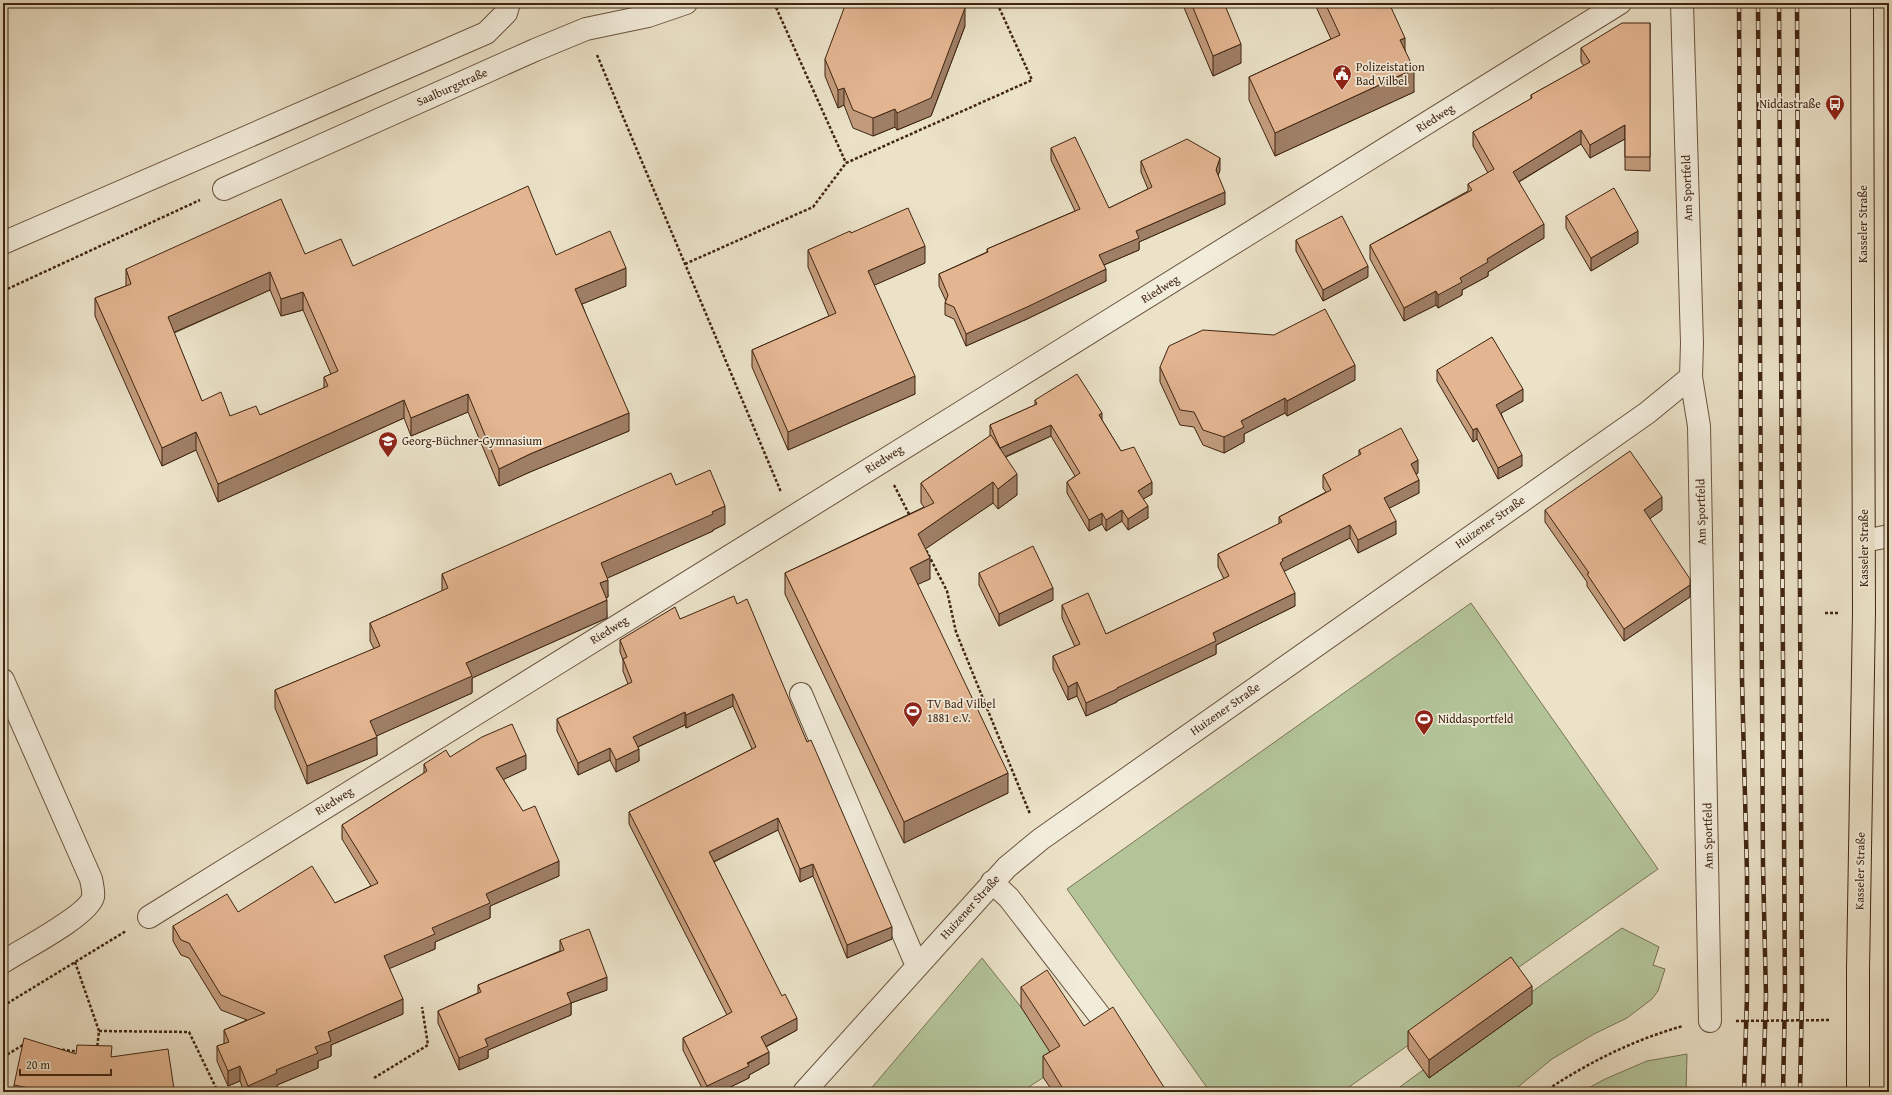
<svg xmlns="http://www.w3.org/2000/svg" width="1892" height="1095" font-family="'Gentium Book Plus',serif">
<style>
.green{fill:#b3c499;stroke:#7a7455}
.pier{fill:#ebe2c8}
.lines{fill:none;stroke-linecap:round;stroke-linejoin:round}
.minor-casing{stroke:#6b543f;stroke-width:24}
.major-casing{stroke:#402511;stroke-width:24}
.path{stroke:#402511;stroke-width:2.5;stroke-dasharray:3 2;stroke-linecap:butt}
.minor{stroke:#f2ecdb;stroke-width:22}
.major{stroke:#ebe2c8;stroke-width:22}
.rail-casing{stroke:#402511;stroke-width:4.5}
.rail{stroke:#f2ecdb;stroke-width:3;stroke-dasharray:9;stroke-linecap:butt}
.major-bridge-casing{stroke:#402511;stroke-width:24;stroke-linecap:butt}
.major-bridge{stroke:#ebe2c8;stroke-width:22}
.wall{fill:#c39c7d;stroke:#402511;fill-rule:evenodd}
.shaded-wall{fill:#9f7f66;stroke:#402511}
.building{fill:#e3b591;stroke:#402511;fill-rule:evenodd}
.labels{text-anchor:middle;stroke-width:3.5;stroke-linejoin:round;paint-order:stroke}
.poi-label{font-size:12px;fill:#402511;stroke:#f2ecdb;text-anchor:start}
.street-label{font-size:12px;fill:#402511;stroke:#f2ecdb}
</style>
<rect width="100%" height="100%" fill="#ebe2c8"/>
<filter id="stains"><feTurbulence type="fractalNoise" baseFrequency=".005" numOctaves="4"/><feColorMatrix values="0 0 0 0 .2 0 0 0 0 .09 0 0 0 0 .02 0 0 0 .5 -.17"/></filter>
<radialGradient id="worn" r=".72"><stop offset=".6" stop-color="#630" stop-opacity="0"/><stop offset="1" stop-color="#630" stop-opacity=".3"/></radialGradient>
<path class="green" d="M 1471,603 L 1658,869 L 1342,1092 L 1210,1092 L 1067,889 Z
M 1622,928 L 1659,947 L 1653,965 L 1665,969 L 1658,991 L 1652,999 L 1627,1018 L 1594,1034 L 1552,1059 L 1512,1092 L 1393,1092 L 1423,1070 L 1429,1078 L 1532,1004 L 1526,996 Z
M 982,958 L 1021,1007 L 1060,1067 L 1027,1088 L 1028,1092 L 868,1092 Z
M 1687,1054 L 1686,1092 L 1581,1092 L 1605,1079 L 1647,1061 Z"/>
<path class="pier" d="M 1889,1083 L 1889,1092 L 1828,1092 L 1828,1088 Z"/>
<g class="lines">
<g class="minor-casing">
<path id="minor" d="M 1682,3 L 1692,343 L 1691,377 L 1699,426 L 1710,1021
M 224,189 L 535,50 L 586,29 L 648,16 L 686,3
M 3,243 L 486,33 L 506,13 L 509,3
M 1864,541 L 1889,536
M 3,680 L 91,879 C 92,885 94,891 93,897 C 88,916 21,950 3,962
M 801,694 L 917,966
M 992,882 L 1009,898 L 1100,1016
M 149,917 L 1620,3
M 804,1092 L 1007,867 L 1041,839 L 1647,413 L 1691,377"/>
</g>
<g class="major-casing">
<path id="major" d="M 1858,970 L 1864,612 L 1862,3"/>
</g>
<path class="path" d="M 774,3 L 846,163
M 597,55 L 781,492
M 685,264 L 813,207 L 846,163 L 1032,80 L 997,3
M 3,291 L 200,200
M 894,485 L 910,516
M 924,546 L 947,591 L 956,632 L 1030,814
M 1825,613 L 1838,613
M 75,962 L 99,1031 L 97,1049
M 3,1006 L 126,931
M 1736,1021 L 1831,1020
M 99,1031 L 189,1032 L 218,1092
M 57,1049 L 80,1052
M 3,1057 L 23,1045 L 26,1045
M 374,1078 L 428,1045 L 422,1007
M 1544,1092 C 1587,1063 1633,1040 1683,1026"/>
<use href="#minor" class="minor"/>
<use href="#major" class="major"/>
<g class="rail-casing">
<path id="rail" d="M 1739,3 L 1742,680 L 1747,874 L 1747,996 L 1744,1092
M 1758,3 L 1763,866 L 1766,996 L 1763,1092
M 1779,3 L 1785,996 L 1783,1092
M 1797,3 L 1802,996 L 1800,1092"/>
</g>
<use href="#rail" class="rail"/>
<g class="major-bridge-casing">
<path id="major-bridge" d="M 1858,1092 L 1858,970"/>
</g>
<use href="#major-bridge" class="major-bridge"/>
</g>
<path class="wall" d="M 1182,3 L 1224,3 L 1241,63 L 1213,76 Z
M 1317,3 L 1389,3 L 1405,50 L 1414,92 L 1275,156 L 1249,100 L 1249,77 L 1331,39 L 1317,9 Z
M 1490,3 L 1504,3 L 1492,8 Z
M 1650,23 L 1650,171 L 1625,170 L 1625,139 L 1590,158 L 1581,144 L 1519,182 L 1544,238 L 1488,272 L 1488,276 L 1462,290 L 1462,295 L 1438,308 L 1436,305 L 1404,321 L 1370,259 L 1370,245 L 1468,191 L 1468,184 L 1488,173 L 1473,146 L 1473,132 L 1531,99 L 1531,95 L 1584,66 L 1581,62 L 1581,48 Z
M 965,26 L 931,116 L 897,130 L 895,127 L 873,136 L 853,128 L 844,105 L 838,108 L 825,76 L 825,59 Z
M 1051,148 L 1109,208 L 1148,189 L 1141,172 L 1141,161 L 1220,170 L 1218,175 L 1225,204 L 1139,242 L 1139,250 L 1104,265 L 1106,281 L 1027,319 L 966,346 L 954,319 L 945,315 L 945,303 L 946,301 L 939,286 L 939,274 L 987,252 L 987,249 L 1075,211 L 1051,160 Z
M 1566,216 L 1638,243 L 1591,271 L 1566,228 Z
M 851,233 L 925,263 L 874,285 L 915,394 L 788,450 L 752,367 L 752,350 L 829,316 L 808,267 L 808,250 Z
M 1296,240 L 1368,277 L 1323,301 L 1296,251 Z
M 305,254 L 353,266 L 556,255 L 626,286 L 582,304 L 629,431 L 530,472 L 499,486 L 468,412 L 411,436 L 404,418 L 218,502 L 196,450 L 162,466 L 95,316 L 95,298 L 126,286 L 126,269 ZM 270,290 L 281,316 L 303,310 L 331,374 L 324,377 L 324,388 L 260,415 L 230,416 L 202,401 L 174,333 Z
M 1160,367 L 1355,380 L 1287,416 L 1285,413 L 1244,434 L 1244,442 L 1224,453 L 1203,445 L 1194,427 L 1180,425 L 1160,382 Z
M 1437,370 L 1523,401 L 1501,413 L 1522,466 L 1498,479 L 1477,439 L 1473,442 L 1437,381 Z
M 1035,400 L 1102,420 L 1121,451 L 1152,494 L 1143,499 L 1148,518 L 1128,530 L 1122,521 L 1106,531 L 1102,524 L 1089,531 L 1067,493 L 1067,482 L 1075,476 L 1051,436 L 1006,457 L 1017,495 L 998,509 L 993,503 L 925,549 L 930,579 L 917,584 L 1008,793 L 904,843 L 785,594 L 785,573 L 924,507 L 921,503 L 921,483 L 990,436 L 990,425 L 1035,405 Z
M 1359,450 L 1418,473 L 1416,474 L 1419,493 L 1389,508 L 1396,534 L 1358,553 L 1350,538 L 1284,571 L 1295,606 L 1216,645 L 1216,654 L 1117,701 L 1117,702 L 1086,716 L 1077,696 L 1068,700 L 1053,669 L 1053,656 L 1075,647 L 1062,618 L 1062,605 L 1106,634 L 1224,579 L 1218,567 L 1218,554 L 1279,524 L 1279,517 L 1326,492 L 1323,488 L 1323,475 L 1359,456 Z
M 676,485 L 725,524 L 713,530 L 713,531 L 607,578 L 608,597 L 606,598 L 607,618 L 472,678 L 472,693 L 376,736 L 377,755 L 307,784 L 275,708 L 275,690 L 374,649 L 370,641 L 370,623 L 442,591 L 442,574 Z
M 1545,510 L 1662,510 L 1649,519 L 1690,597 L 1624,641 L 1587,586 L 1587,582 L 1545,522 Z
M 979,573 L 1053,600 L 999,626 L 979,585 Z
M 737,604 L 807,742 L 892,939 L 847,958 L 813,876 L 800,882 L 778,830 L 714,862 L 797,1030 L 766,1047 L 769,1064 L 749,1075 L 749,1078 L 720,1092 L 704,1092 L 683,1050 L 683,1038 L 727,1015 L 629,824 L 629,812 L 752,749 L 733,706 L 686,728 L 685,725 L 638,747 L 639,761 L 616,772 L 610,760 L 578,775 L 557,731 L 557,719 L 628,684 L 623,671 L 623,660 L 620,652 L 620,640 L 680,619 Z
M 450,757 L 526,769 L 503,779 L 559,876 L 490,906 L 490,918 L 435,942 L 435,949 L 389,968 L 403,1014 L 331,1045 L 331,1056 L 318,1061 L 318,1068 L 277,1085 L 277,1088 L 268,1092 L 244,1092 L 240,1081 L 228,1086 L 217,1061 L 217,1046 L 224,1044 L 224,1030 L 247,1020 L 221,1010 L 189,958 L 181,955 L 173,941 L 173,926 L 238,912 L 335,903 L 371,886 L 342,839 L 342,825 L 424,773 L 424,764 Z
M 560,940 L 607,990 L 571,1003 L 571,1015 L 488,1050 L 488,1058 L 459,1070 L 438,1023 L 438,1011 L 478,993 L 478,985 L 560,951 Z
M 1021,987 L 1084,1026 L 1167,1092 L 1053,1092 L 1043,1077 L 1043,1056 L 1050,1052 L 1021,1007 Z
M 1532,1004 L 1429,1078 L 1408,1049 L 1408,1031 Z
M 76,1054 L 112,1057 L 174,1089 L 174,1092 L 14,1092 L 14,1085 Z"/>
<path class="shaded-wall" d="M 1492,3 L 1504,3 L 1492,8 Z
M 965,8 L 965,26 L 931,116 L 897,130 L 897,113 Z
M 1405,38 L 1405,61 L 1400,40 Z
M 1241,44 L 1241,63 L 1213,76 L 1213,56 Z
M 1414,69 L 1414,92 L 1275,156 L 1275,133 Z
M 844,88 L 844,105 L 838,108 L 838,90 Z
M 895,109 L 895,127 L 873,136 L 873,118 Z
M 1625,125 L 1625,139 L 1590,158 L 1590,145 Z
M 1581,130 L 1581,144 L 1513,185 L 1513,172 Z
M 1220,158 L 1220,170 L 1216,182 L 1216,170 Z
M 1225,192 L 1225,204 L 1139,242 L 1139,250 L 1099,267 L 1099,255 L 1136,231 Z
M 1544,224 L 1544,238 L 1488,272 L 1488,276 L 1462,290 L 1462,295 L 1438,308 L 1438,295 L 1460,278 L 1487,259 Z
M 1638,231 L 1638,243 L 1591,271 L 1591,258 Z
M 925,246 L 925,263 L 868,288 L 868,271 Z
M 1368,266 L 1368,277 L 1323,301 L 1323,290 Z
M 626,268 L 626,286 L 575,307 L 575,289 Z
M 1106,269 L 1106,281 L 1027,319 L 966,346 L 966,334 Z
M 270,272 L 270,290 L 168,335 L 168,317 Z
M 1436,291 L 1436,305 L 1404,321 L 1404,308 Z
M 303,292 L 303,310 L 281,316 L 281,299 Z
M 1355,365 L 1355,380 L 1287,416 L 1287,401 Z
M 915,376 L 915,394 L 788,450 L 788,432 Z
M 1523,389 L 1523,401 L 1496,416 L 1496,405 Z
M 468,394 L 468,412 L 411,436 L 411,418 Z
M 1285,398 L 1285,413 L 1244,434 L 1244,442 L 1224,453 L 1224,437 L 1241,421 Z
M 404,400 L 404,418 L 218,502 L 218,484 Z
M 629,413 L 629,431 L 530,472 L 499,486 L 499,469 L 530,454 Z
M 1102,413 L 1102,425 L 1099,415 Z
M 1051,425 L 1051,436 L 1000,459 L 1000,448 Z
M 1477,428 L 1477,439 L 1473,442 L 1473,430 Z
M 196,432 L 196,450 L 162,466 L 162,448 Z
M 1522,455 L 1522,466 L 1498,479 L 1498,468 Z
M 1418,460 L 1418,473 L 1411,477 L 1411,464 Z
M 1017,474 L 1017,495 L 998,509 L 998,489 Z
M 1419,480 L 1419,493 L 1384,511 L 1384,498 Z
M 993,482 L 993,503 L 918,554 L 918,534 Z
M 1152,482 L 1152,494 L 1138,502 L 1138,491 Z
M 1662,497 L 1662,510 L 1644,523 L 1644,510 Z
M 725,506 L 725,524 L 713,530 L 713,531 L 601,581 L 601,563 Z
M 1148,506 L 1148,518 L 1128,530 L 1128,519 Z
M 1122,510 L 1122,521 L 1106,531 L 1106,520 Z
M 1102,513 L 1102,524 L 1089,531 L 1089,520 Z
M 1396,521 L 1396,534 L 1358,553 L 1358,540 Z
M 1350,525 L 1350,538 L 1283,572 L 1280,563 L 1282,559 Z
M 930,558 L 930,579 L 910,588 L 910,568 Z
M 608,580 L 608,597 L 600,601 L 600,583 Z
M 1690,585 L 1690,597 L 1624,641 L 1624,629 Z
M 1053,588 L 1053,600 L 999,626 L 999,614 Z
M 1295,593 L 1295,606 L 1216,645 L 1216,654 L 1117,701 L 1117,702 L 1086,716 L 1086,703 L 1117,688 L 1213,633 Z
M 607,600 L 607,618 L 472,678 L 472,693 L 370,739 L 370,721 L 466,663 Z
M 1077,682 L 1077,696 L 1068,700 L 1068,687 Z
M 733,694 L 733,706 L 686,728 L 686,715 Z
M 685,712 L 685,725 L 633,749 L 633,737 Z
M 377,737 L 377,755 L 307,784 L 307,766 Z
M 610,748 L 610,760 L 578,775 L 578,763 Z
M 639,749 L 639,761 L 616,772 L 616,760 Z
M 526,755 L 526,769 L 496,783 L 496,768 Z
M 1008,773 L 1008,793 L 904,843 L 904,822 Z
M 778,818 L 778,830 L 709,864 L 709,852 Z
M 559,861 L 559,876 L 490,906 L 490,918 L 435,942 L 435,949 L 384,971 L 384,956 L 432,928 L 486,894 Z
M 813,864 L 813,876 L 800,882 L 800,869 Z
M 892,927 L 892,939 L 847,958 L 847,945 Z
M 607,977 L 607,990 L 571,1003 L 571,1015 L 488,1050 L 488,1058 L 459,1070 L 459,1058 L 485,1039 L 567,993 Z
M 1532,986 L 1532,1004 L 1429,1078 L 1429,1060 Z
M 403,999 L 403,1014 L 331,1045 L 331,1056 L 318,1061 L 318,1068 L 277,1085 L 277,1088 L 268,1092 L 248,1092 L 248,1086 L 315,1047 L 328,1032 Z
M 797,1018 L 797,1030 L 761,1049 L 761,1037 Z
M 769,1052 L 769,1064 L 749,1075 L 749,1078 L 720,1092 L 707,1092 L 707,1086 Z
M 240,1066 L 240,1081 L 228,1086 L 228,1071 Z"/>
<path class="building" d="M 846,3 L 963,3 L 965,8 L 931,98 L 897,113 L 895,109 L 873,118 L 853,110 L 844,88 L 838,90 L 825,59 Z
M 1191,3 L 1224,3 L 1241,44 L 1213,56 Z
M 1325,3 L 1389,3 L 1405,38 L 1400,40 L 1414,69 L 1275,133 L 1249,77 L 1340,35 Z
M 1622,23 L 1650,23 L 1650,157 L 1625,157 L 1625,125 L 1590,145 L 1581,130 L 1513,172 L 1544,224 L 1487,259 L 1488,262 L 1460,278 L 1462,282 L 1438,295 L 1436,291 L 1404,308 L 1370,245 L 1472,190 L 1468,184 L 1494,169 L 1473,132 L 1532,98 L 1531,95 L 1590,62 L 1581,48 Z
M 1075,137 L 1109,208 L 1152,187 L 1141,161 L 1187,139 L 1220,158 L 1216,170 L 1225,192 L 1136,231 L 1139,238 L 1099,255 L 1106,269 L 1027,307 L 966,334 L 954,307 L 945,303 L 948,295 L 939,274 L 988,252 L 987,249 L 1080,209 L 1051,148 Z
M 528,186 L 556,255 L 610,231 L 626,268 L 575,289 L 629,413 L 530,454 L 499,469 L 468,394 L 411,418 L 404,400 L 218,484 L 196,432 L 162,448 L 95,298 L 131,284 L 126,269 L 281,199 L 305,254 L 341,239 L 353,266 ZM 270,272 L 281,299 L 303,292 L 338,371 L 324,377 L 328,386 L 260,415 L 256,406 L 230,416 L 221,392 L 202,401 L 168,317 Z
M 1614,188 L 1638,231 L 1591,258 L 1566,216 Z
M 908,208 L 925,246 L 868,271 L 915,376 L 788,432 L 752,350 L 836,313 L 808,250 L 850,231 L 851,233 Z
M 1342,216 L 1368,266 L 1323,290 L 1296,240 Z
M 1325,309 L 1355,365 L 1287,401 L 1285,398 L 1241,421 L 1244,427 L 1224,437 L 1203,430 L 1194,412 L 1180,410 L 1160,367 L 1169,346 L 1203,330 L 1274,335 Z
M 1492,337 L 1523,389 L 1496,405 L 1522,455 L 1498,468 L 1477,428 L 1473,430 L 1437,370 Z
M 1077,374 L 1102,413 L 1099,415 L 1121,451 L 1134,447 L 1152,482 L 1138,491 L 1148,506 L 1128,519 L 1122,510 L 1106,520 L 1102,513 L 1089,520 L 1067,482 L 1080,473 L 1051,425 L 1000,448 L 990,425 L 1037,404 L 1035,400 Z
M 1401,428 L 1418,460 L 1411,464 L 1419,480 L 1384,498 L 1396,521 L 1358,540 L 1350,525 L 1282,559 L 1283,561 L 1280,563 L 1295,593 L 1213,633 L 1216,641 L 1117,688 L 1117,689 L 1086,703 L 1077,682 L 1068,687 L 1053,656 L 1080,644 L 1062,605 L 1088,593 L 1106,634 L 1229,576 L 1218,554 L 1282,522 L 1279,517 L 1331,490 L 1323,475 L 1361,454 L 1359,450 Z
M 991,435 L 1017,474 L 998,489 L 993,482 L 918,534 L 930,558 L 910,568 L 1008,773 L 904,822 L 785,573 L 934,503 L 921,483 Z
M 1630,451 L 1662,497 L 1644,510 L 1690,579 L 1690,585 L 1624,629 L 1587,574 L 1589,573 L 1545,510 Z
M 710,470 L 725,506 L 712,512 L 713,514 L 601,563 L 608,580 L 600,583 L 607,600 L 466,663 L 472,676 L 370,721 L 377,737 L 307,766 L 275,690 L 380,646 L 370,623 L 448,588 L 442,574 L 671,473 L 676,485 Z
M 1033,546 L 1053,588 L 999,614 L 979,573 Z
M 734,596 L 737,604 L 747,599 L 807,742 L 811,740 L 892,927 L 847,945 L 813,864 L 800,869 L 778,818 L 709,852 L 782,996 L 785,994 L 797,1018 L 761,1037 L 769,1052 L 747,1063 L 749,1066 L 707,1086 L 683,1038 L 732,1012 L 629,812 L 756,747 L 733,694 L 686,715 L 685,712 L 633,737 L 639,749 L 616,760 L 610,748 L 578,763 L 557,719 L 632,682 L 623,659 L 627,657 L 620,640 L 675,607 L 680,619 Z
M 512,724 L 526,755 L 496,768 L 523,811 L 535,806 L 559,861 L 486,894 L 490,903 L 432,928 L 435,934 L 384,956 L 403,999 L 328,1032 L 331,1041 L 315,1047 L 318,1053 L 276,1070 L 277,1073 L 248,1086 L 240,1066 L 228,1071 L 217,1046 L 229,1042 L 224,1030 L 265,1013 L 221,995 L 189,943 L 181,940 L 173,926 L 227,894 L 238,912 L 312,866 L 335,903 L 378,883 L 342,825 L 427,771 L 424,764 L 446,750 L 450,757 L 482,737 Z
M 589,929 L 607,977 L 567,993 L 571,1003 L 485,1039 L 488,1046 L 459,1058 L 438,1011 L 481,992 L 478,985 L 564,950 L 560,940 Z
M 1511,957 L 1532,986 L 1429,1060 L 1408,1031 Z
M 1047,970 L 1084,1026 L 1113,1007 L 1167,1092 L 1065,1092 L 1043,1056 L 1060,1046 L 1021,987 Z
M 24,1038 L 76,1054 L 77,1045 L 112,1046 L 111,1057 L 168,1049 L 174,1089 L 155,1092 L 39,1092 L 39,1090 L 14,1085 Z"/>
<defs>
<g id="civic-pin" transform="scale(1)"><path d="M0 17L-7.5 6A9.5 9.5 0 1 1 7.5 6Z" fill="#8f2418" stroke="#f2ecdb"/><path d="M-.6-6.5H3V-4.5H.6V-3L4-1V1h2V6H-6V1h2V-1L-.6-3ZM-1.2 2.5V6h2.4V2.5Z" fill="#fff"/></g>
<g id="bus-pin" transform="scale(1)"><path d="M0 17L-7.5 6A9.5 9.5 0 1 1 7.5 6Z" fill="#8f2418" stroke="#f2ecdb"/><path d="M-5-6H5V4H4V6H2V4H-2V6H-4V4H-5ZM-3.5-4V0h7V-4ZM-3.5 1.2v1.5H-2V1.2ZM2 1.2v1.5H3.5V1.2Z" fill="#fff"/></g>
<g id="school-pin" transform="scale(1)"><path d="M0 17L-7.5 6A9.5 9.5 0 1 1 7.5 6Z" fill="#8f2418" stroke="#f2ecdb"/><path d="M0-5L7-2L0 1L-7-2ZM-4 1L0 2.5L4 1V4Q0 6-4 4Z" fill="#fff"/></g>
<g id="stadium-pin" transform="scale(1)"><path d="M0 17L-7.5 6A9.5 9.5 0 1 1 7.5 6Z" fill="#8f2418" stroke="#f2ecdb"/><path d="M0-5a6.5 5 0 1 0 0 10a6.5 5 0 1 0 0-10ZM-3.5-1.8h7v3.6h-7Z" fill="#fff"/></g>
</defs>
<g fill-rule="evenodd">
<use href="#civic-pin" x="1342" y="74"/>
<use href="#bus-pin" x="1835" y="104"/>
<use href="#school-pin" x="388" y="441"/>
<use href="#stadium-pin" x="913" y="711"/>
<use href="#stadium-pin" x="1424" y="719"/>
</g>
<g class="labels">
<g class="poi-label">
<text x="1356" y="71">Polizeistation<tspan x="1356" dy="14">Bad Vilbel</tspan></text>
<text x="1821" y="108" text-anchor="end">Niddastraße</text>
<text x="402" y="445">Georg-Büchner-Gymnasium</text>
<text x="927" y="708">TV Bad Vilbel<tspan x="927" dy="14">1881 e.V.</tspan></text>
<text x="1438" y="723">Niddasportfeld</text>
</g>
<g class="street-label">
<text transform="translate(452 87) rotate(-24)" y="4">Saalburgstraße</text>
<text transform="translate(1435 118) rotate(-32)" y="4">Riedweg</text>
<text transform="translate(1687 188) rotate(-92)" y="4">Am Sportfeld</text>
<text transform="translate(1863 224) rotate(-90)" y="4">Kasseler Straße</text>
<text transform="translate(1160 289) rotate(-32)" y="4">Riedweg</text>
<text transform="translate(884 459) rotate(-32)" y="4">Riedweg</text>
<text transform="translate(1701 512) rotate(-91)" y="4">Am Sportfeld</text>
<text transform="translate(1490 522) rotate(-35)" y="4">Huizener Straße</text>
<text transform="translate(1864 548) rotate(-90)" y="4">Kasseler Straße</text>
<text transform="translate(609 630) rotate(-32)" y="4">Riedweg</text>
<text transform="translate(1225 709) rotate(-35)" y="4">Huizener Straße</text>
<text transform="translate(334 801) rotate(-32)" y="4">Riedweg</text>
<text transform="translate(1708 836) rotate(-91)" y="4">Am Sportfeld</text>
<text transform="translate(1860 871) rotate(-89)" y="4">Kasseler Straße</text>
<text transform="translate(970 907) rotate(-48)" y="4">Huizener Straße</text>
</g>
</g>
<rect width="1892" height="1095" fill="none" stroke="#ebe2c8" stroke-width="16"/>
<rect x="4" y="4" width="1884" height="1087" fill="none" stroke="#402511" stroke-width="2"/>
<rect x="8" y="8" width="1876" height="1079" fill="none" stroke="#402511"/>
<path d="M20 1069v6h91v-6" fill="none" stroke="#402511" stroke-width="2"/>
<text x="26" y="1069" font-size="12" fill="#402511" stroke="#f2ecdb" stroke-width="3" paint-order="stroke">20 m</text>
<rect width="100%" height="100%" filter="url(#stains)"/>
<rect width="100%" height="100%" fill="url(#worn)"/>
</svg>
